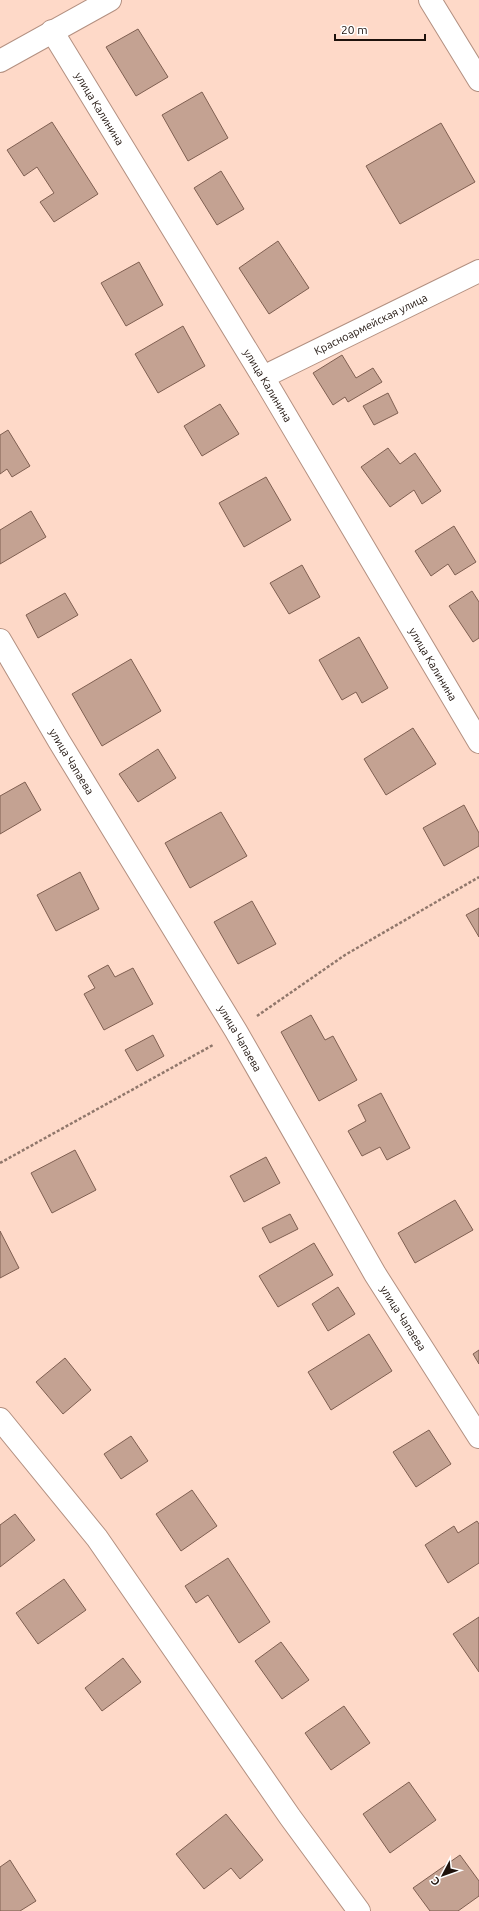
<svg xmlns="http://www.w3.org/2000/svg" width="479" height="1911" font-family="Ubuntu,sans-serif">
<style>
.building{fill:#c4a292;stroke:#7f5f51}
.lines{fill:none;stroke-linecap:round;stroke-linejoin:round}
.minor-casing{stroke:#b39081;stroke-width:24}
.path{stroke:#90776b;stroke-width:2.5;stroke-dasharray:3 2;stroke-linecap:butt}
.minor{stroke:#fff;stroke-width:22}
.labels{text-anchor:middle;stroke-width:3.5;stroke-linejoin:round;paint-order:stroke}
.street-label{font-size:11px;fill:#1e120c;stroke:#fff}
</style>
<rect width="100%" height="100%" fill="#fed9c8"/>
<path class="building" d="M 138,29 L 168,77 L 136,96 L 106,47 Z
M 202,92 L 228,138 L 188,161 L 162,115 Z
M 52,122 L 98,194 L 54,222 L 40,202 L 54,193 L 37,167 L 24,176 L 7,150 Z
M 441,123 L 475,182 L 400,224 L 366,166 Z
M 221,171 L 244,209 L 217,225 L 194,188 Z
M 278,241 L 309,288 L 269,314 L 239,268 Z
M 139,262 L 163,305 L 126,326 L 101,283 Z
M 183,326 L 205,366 L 158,393 L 135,354 Z
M 342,355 L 356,378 L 373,368 L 382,382 L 348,402 L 345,397 L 333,405 L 313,373 Z
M 388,393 L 398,413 L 374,425 L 363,406 Z
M 220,404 L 239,434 L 202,456 L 184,426 Z
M 8,430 L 30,466 L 12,477 L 7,469 L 0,474 L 0,435 Z
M 388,448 L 400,464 L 415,453 L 441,491 L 422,504 L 414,490 L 390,507 L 361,467 Z
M 266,477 L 291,520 L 244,547 L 219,503 Z
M 31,511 L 46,537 L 0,564 L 0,530 Z
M 454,526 L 476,562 L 455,575 L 448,564 L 431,576 L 415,551 Z
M 302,565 L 320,597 L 289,614 L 270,583 Z
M 472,591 L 479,602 L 479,638 L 473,642 L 449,606 Z
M 65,593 L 78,615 L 38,638 L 26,615 Z
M 359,637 L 388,688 L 362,703 L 356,692 L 342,700 L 319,660 Z
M 131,659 L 161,711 L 102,746 L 72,694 Z
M 413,728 L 436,764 L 386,795 L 364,759 Z
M 158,749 L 176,778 L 138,802 L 119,774 Z
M 25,782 L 41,810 L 0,834 L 0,796 Z
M 464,805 L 479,833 L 479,846 L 444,866 L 423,828 Z
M 221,812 L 247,856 L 190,888 L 165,843 Z
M 80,872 L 99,909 L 56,931 L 37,895 Z
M 252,901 L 276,944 L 238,964 L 214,922 Z
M 479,908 L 479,937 L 466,915 Z
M 108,965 L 115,977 L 133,968 L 153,1004 L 104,1030 L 84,994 L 95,988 L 88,976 Z
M 311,1015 L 325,1040 L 333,1036 L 357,1080 L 319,1101 L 281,1032 Z
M 153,1035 L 164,1056 L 137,1071 L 125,1050 Z
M 381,1093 L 410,1148 L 387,1160 L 380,1147 L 362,1156 L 348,1131 L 366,1121 L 358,1105 Z
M 75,1150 L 96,1190 L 52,1213 L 31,1173 Z
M 266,1157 L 280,1183 L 244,1202 L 230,1176 Z
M 455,1200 L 473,1230 L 415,1263 L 398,1233 Z
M 290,1214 L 298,1229 L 270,1243 L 262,1228 Z
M 0,1231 L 19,1268 L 0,1278 Z
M 314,1243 L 333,1275 L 278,1307 L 259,1276 Z
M 338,1287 L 355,1314 L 328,1331 L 312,1304 Z
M 369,1334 L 392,1371 L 331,1410 L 308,1372 Z
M 479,1350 L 479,1364 L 473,1354 Z
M 65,1358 L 91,1390 L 63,1414 L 36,1382 Z
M 429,1430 L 451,1464 L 416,1487 L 393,1452 Z
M 131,1436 L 148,1461 L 121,1479 L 104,1454 Z
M 192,1490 L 217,1526 L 181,1551 L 156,1514 Z
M 15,1514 L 35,1540 L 0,1567 L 0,1525 Z
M 477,1521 L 479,1524 L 479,1563 L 448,1583 L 425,1545 L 454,1526 L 458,1533 Z
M 228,1558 L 270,1622 L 239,1643 L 208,1595 L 196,1603 L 185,1586 Z
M 64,1579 L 86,1610 L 38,1644 L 16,1613 Z
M 479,1617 L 479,1672 L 453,1634 Z
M 281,1642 L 309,1680 L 282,1699 L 255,1661 Z
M 123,1658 L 141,1682 L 102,1711 L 85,1688 Z
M 344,1706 L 370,1743 L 331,1770 L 305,1733 Z
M 409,1782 L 436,1820 L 390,1853 L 363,1814 Z
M 226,1814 L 263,1860 L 240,1879 L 231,1868 L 204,1889 L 176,1854 Z
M 460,1855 L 479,1881 L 479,1896 L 458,1911 L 430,1911 L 413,1888 Z
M 10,1860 L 36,1901 L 20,1911 L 0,1911 L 0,1867 Z"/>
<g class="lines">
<g class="minor-casing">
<g id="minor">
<path d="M 430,0 L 479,80"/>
<path id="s1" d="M 52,31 L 263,377 L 479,742"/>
<path d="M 0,61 L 110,0"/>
<path id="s2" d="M 263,377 L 479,271"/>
<path id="s3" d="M 0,640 L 59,741 L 236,1031 L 375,1274 L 479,1437"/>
<path d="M 0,1419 L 97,1538 L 290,1817 L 359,1911"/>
</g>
</g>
<path class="path" d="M 257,1016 L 345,955 L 479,877
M 0,1163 L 213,1045"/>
<use href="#minor" class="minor"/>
</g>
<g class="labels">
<g class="street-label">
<text dy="4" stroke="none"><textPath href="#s1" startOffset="91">улица Калинина</textPath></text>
<text dy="4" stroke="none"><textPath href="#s2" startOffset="120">Красноармейская улица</textPath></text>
<text dy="4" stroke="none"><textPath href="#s1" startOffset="415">улица Калинина</textPath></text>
<text dy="4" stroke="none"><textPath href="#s1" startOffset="739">улица Калинина</textPath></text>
<text dy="4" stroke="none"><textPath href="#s3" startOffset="141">улица Чапаева</textPath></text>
<text dy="4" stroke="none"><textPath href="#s3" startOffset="465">улица Чапаева</textPath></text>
<text dy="4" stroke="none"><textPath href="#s3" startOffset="789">улица Чапаева</textPath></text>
</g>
</g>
<g transform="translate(443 1875) rotate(229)" stroke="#ffffff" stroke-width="3" paint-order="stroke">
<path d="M0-3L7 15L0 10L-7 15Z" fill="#1e120c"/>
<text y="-6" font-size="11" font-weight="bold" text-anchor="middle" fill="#1e120c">С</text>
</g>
<path d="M335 34v6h90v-6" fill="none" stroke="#1e120c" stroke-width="2"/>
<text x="341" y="34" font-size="12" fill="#1e120c" stroke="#ffffff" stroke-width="3" paint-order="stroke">20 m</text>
</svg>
